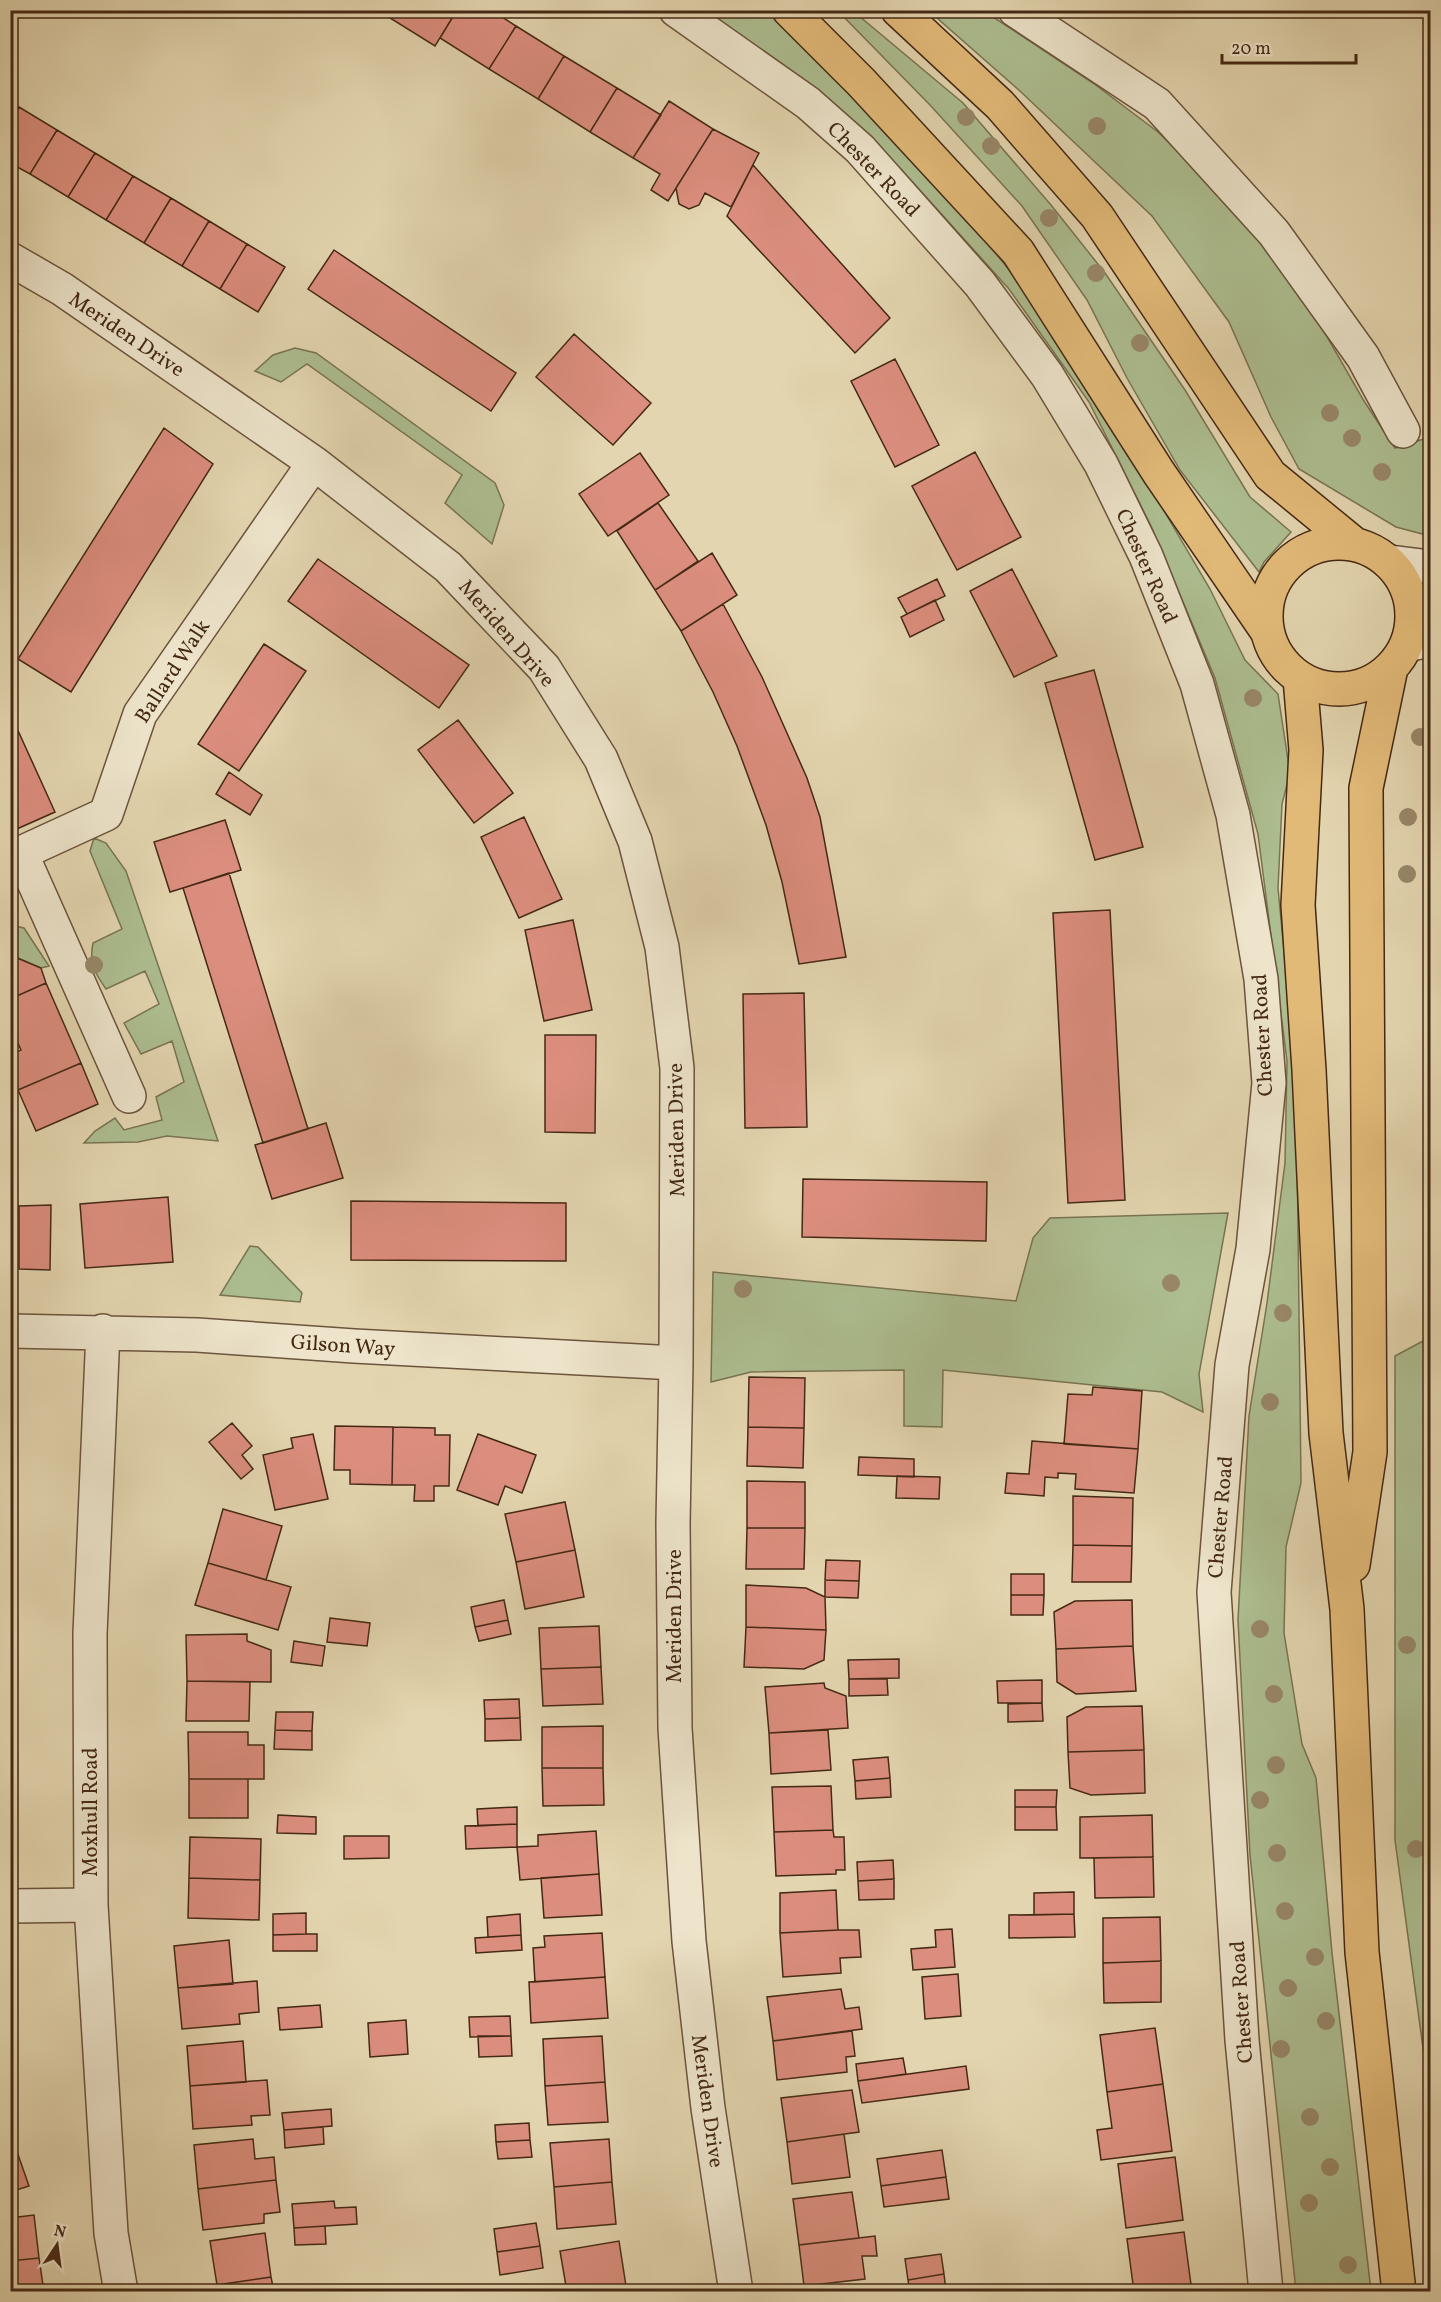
<svg xmlns="http://www.w3.org/2000/svg" width="1441" height="2302" font-family="Vollkorn,serif">
<style>
.green{fill:#adbe90;stroke:#797452;stroke-width:1.5}
.building{fill:#dc8e7e;stroke:#452915;stroke-width:1.5}
.lines{fill:none;stroke-linecap:round;stroke-linejoin:round}
.minor-casing{stroke:#6c543c;stroke-width:36}
.major-casing{stroke:#452915;stroke-width:36}
.minor{stroke:#ede4cb;stroke-width:33}
.major{stroke:#e2ba78;stroke-width:33}
.tree{fill:#988768}
.labels{text-anchor:middle;stroke-width:4.5;stroke-linejoin:round;paint-order:stroke}
.street-label{font-size:21px;fill:#452915;stroke:#ede4cb}
</style>
<rect width="100%" height="100%" fill="#e3d5af"/>
<filter id="stains"><feTurbulence type="fractalNoise" baseFrequency=".00333" numOctaves="4"/><feColorMatrix values="0 0 0 0 .2 0 0 0 0 .09 0 0 0 0 .02 0 0 0 .5 -.17"/></filter>
<radialGradient id="worn" r=".72"><stop offset=".6" stop-color="#630" stop-opacity="0"/><stop offset="1" stop-color="#630" stop-opacity=".3"/></radialGradient>
<path class="green" d="M 698,11 L 766,11 L 790,30 L 937,181 L 1031,297 L 1100,402 L 1210,589 L 1245,660 L 1278,694 L 1290,773 L 1282,804 L 1278,888 L 1294,1057 L 1297,1144 L 1301,1483 L 1286,1547 L 1284,1633 L 1302,1744 L 1316,1778 L 1332,1953 L 1371,2291 L 1296,2291 L 1250,1855 L 1238,1620 L 1249,1416 L 1267,1303 L 1285,1163 L 1287,1061 L 1258,834 L 1215,678 L 1151,526 L 1089,402 L 1009,289 L 900,168 L 827,101 Z
M 838,11 L 853,11 L 963,103 L 1051,205 L 1105,273 L 1185,390 L 1250,497 L 1291,532 L 1264,562 L 1259,572 L 1180,470 L 1127,378 L 1087,300 L 1022,206 L 930,105 Z
M 929,11 L 984,11 L 1093,83 L 1158,132 L 1227,200 L 1307,302 L 1364,401 L 1395,448 L 1430,437 L 1430,536 L 1396,527 L 1299,469 L 1271,417 L 1229,322 L 1152,216 L 1021,92 Z
M 295,348 L 316,353 L 495,483 L 504,505 L 492,544 L 445,503 L 462,475 L 307,364 L 281,382 L 255,371 L 273,355 Z
M 94,838 L 106,843 L 126,871 L 218,1141 L 167,1136 L 138,1142 L 84,1143 L 95,1131 L 115,1118 L 124,1130 L 162,1120 L 156,1097 L 184,1082 L 172,1041 L 141,1054 L 124,1023 L 159,1004 L 145,971 L 106,989 C 94,972 89,963 93,943 L 122,929 L 90,851 Z
M 10,925 L 24,928 L 49,966 L 41,968 L 11,955 Z
M 1228,1213 L 1199,1374 L 1203,1412 L 1162,1392 L 943,1370 L 942,1427 L 904,1426 L 904,1370 L 751,1372 L 711,1382 L 713,1272 L 1016,1301 L 1033,1238 L 1050,1218 Z
M 250,1246 L 258,1247 L 302,1293 L 300,1302 L 220,1295 Z
M 1423,1341 L 1430,1341 L 1430,2100 L 1395,1840 L 1395,1356 Z"/>
<path class="building" d="M 378,10 L 394,10 L 390,18 Z
M 394,10 L 457,10 L 435,46 L 390,18 Z
M 457,10 L 491,10 L 516,26 L 489,69 L 440,38 Z
M 516,26 L 564,56 L 538,99 L 489,69 Z
M 564,56 L 617,88 L 590,132 L 538,99 Z
M 617,88 L 661,115 L 633,158 L 590,132 Z
M 669,101 L 713,129 L 668,201 L 651,190 L 660,174 L 633,158 Z
M 10,102 L 19,107 L 10,121 Z
M 19,107 L 57,130 L 30,174 L 10,163 L 10,121 Z
M 713,129 L 759,153 L 731,207 L 705,193 L 699,205 L 689,209 L 679,204 L 676,188 Z
M 57,130 L 95,153 L 68,197 L 30,174 Z
M 95,153 L 133,176 L 106,220 L 68,197 Z
M 753,165 L 890,318 L 855,353 L 727,216 Z
M 133,176 L 171,198 L 144,243 L 106,220 Z
M 171,198 L 209,221 L 182,266 L 144,243 Z
M 209,221 L 247,244 L 220,289 L 182,266 Z
M 247,244 L 285,267 L 258,312 L 220,289 Z
M 334,250 L 516,373 L 491,411 L 308,289 Z
M 10,326 L 18,331 L 10,343 Z
M 574,334 L 651,403 L 613,445 L 536,377 Z
M 895,359 L 939,445 L 895,467 L 851,381 Z
M 164,428 L 213,464 L 71,692 L 18,659 Z
M 975,452 L 1021,537 L 957,570 L 912,486 Z
M 640,453 L 669,495 L 608,536 L 579,494 Z
M 658,503 L 698,561 L 655,590 L 617,531 Z
M 712,553 L 737,595 L 681,631 L 655,590 Z
M 318,559 L 469,665 L 439,708 L 288,601 Z
M 1012,569 L 1057,656 L 1014,677 L 970,591 Z
M 937,579 L 945,596 L 907,614 L 898,598 Z
M 935,600 L 944,620 L 910,637 L 901,617 Z
M 723,604 L 762,677 L 807,778 L 820,817 L 846,957 L 799,964 L 782,882 L 766,825 L 737,746 L 713,692 L 681,631 Z
M 264,644 L 306,671 L 239,771 L 198,744 Z
M 1094,670 L 1143,847 L 1095,860 L 1045,683 Z
M 10,713 L 55,812 L 10,832 Z
M 458,720 L 513,793 L 474,823 L 418,750 Z
M 229,772 L 262,795 L 250,815 L 216,794 Z
M 524,817 L 562,899 L 519,918 L 481,837 Z
M 225,820 L 241,870 L 170,892 L 154,842 Z
M 229,873 L 308,1129 L 263,1143 L 183,888 Z
M 1110,910 L 1125,1200 L 1068,1203 L 1053,913 Z
M 573,920 L 592,1010 L 544,1021 L 525,930 Z
M 10,955 L 41,968 L 46,983 L 10,999 Z
M 46,983 L 81,1063 L 18,1090 L 10,1072 L 10,1055 L 21,1050 L 10,1026 L 10,999 Z
M 804,993 L 807,1127 L 745,1128 L 743,994 Z
M 545,1035 L 596,1035 L 595,1133 L 545,1132 Z
M 81,1063 L 98,1104 L 36,1131 L 18,1090 Z
M 326,1123 L 343,1178 L 272,1199 L 255,1145 Z
M 803,1179 L 987,1182 L 986,1241 L 802,1237 Z
M 168,1197 L 173,1262 L 85,1268 L 80,1204 Z
M 351,1201 L 566,1203 L 566,1261 L 351,1260 Z
M 10,1205 L 19,1206 L 19,1269 L 10,1269 Z
M 51,1205 L 50,1270 L 19,1269 L 19,1206 Z
M 749,1377 L 805,1378 L 804,1428 L 748,1427 Z
M 1093,1387 L 1142,1391 L 1138,1449 L 1064,1444 L 1068,1394 L 1092,1395 Z
M 232,1423 L 252,1446 L 242,1455 L 253,1469 L 241,1479 L 209,1442 Z
M 335,1426 L 393,1427 L 392,1485 L 350,1484 L 350,1470 L 334,1470 Z
M 393,1427 L 435,1428 L 435,1435 L 450,1435 L 449,1486 L 434,1486 L 434,1501 L 414,1501 L 415,1485 L 392,1485 Z
M 748,1427 L 804,1428 L 803,1468 L 747,1466 Z
M 313,1434 L 328,1499 L 275,1510 L 263,1455 L 293,1448 L 291,1438 Z
M 478,1434 L 536,1455 L 522,1493 L 505,1486 L 498,1505 L 457,1490 Z
M 1032,1441 L 1138,1449 L 1134,1493 L 1075,1489 L 1076,1474 L 1058,1473 L 1058,1478 L 1045,1477 L 1044,1496 L 1005,1493 L 1007,1473 L 1029,1474 Z
M 859,1457 L 914,1459 L 914,1477 L 858,1475 Z
M 897,1476 L 940,1477 L 939,1499 L 896,1498 Z
M 747,1481 L 805,1482 L 805,1528 L 747,1528 Z
M 1073,1496 L 1133,1498 L 1132,1546 L 1073,1545 Z
M 565,1502 L 575,1550 L 516,1562 L 505,1514 Z
M 223,1509 L 282,1526 L 266,1580 L 208,1563 Z
M 747,1528 L 805,1528 L 804,1569 L 746,1569 Z
M 1073,1545 L 1132,1546 L 1131,1582 L 1072,1582 Z
M 575,1550 L 584,1597 L 525,1609 L 516,1562 Z
M 826,1560 L 860,1561 L 859,1581 L 825,1580 Z
M 208,1563 L 291,1587 L 278,1630 L 195,1605 Z
M 1011,1574 L 1044,1574 L 1044,1595 L 1011,1595 Z
M 825,1580 L 859,1581 L 858,1598 L 825,1597 Z
M 746,1585 L 806,1588 L 825,1597 L 826,1630 L 746,1627 Z
M 1011,1595 L 1044,1595 L 1043,1615 L 1011,1615 Z
M 504,1600 L 508,1620 L 475,1627 L 471,1607 Z
M 1132,1600 L 1133,1646 L 1056,1649 L 1054,1612 L 1075,1601 Z
M 330,1618 L 370,1623 L 367,1646 L 327,1642 Z
M 508,1620 L 511,1634 L 479,1641 L 475,1627 Z
M 599,1626 L 601,1667 L 541,1669 L 539,1628 Z
M 746,1627 L 826,1630 L 824,1660 L 804,1669 L 744,1667 Z
M 247,1634 L 247,1641 L 271,1650 L 271,1682 L 187,1681 L 186,1635 Z
M 294,1641 L 325,1646 L 322,1666 L 291,1662 Z
M 1133,1646 L 1136,1691 L 1076,1694 L 1057,1682 L 1056,1649 Z
M 899,1659 L 899,1678 L 849,1679 L 848,1660 Z
M 601,1667 L 603,1704 L 543,1706 L 541,1669 Z
M 849,1679 L 887,1679 L 888,1695 L 849,1696 Z
M 1042,1680 L 1042,1703 L 998,1703 L 997,1681 Z
M 187,1681 L 250,1682 L 249,1721 L 186,1721 Z
M 824,1683 L 825,1688 L 846,1696 L 848,1728 L 769,1733 L 765,1687 Z
M 519,1699 L 520,1718 L 485,1719 L 484,1700 Z
M 1042,1703 L 1043,1721 L 1008,1722 L 1008,1704 Z
M 1142,1706 L 1144,1750 L 1068,1752 L 1067,1717 L 1086,1707 Z
M 276,1712 L 313,1712 L 312,1731 L 275,1730 Z
M 520,1718 L 521,1740 L 485,1741 L 485,1719 Z
M 603,1726 L 603,1768 L 542,1768 L 542,1727 Z
M 275,1730 L 312,1731 L 312,1750 L 274,1749 Z
M 828,1730 L 831,1770 L 771,1774 L 769,1733 Z
M 188,1732 L 248,1732 L 248,1745 L 264,1745 L 264,1779 L 189,1779 Z
M 1144,1750 L 1145,1793 L 1091,1795 L 1070,1788 L 1068,1752 Z
M 888,1757 L 890,1778 L 855,1781 L 853,1760 Z
M 542,1768 L 603,1768 L 604,1805 L 543,1806 Z
M 890,1778 L 891,1797 L 856,1799 L 855,1781 Z
M 189,1779 L 248,1779 L 248,1818 L 189,1818 Z
M 831,1786 L 833,1830 L 774,1832 L 772,1787 Z
M 1015,1790 L 1057,1790 L 1056,1807 L 1015,1807 Z
M 517,1807 L 517,1824 L 478,1826 L 477,1809 Z
M 1015,1807 L 1056,1807 L 1057,1830 L 1015,1830 Z
M 278,1815 L 316,1817 L 316,1834 L 277,1833 Z
M 1152,1815 L 1153,1857 L 1080,1858 L 1080,1817 Z
M 517,1824 L 517,1847 L 466,1849 L 465,1826 Z
M 833,1830 L 834,1837 L 844,1837 L 845,1870 L 836,1870 L 836,1874 L 776,1876 L 774,1832 Z
M 596,1831 L 599,1874 L 520,1880 L 517,1847 L 538,1846 L 538,1835 Z
M 344,1836 L 389,1836 L 389,1858 L 344,1859 Z
M 190,1837 L 261,1839 L 260,1880 L 189,1878 Z
M 1153,1857 L 1154,1897 L 1095,1898 L 1094,1858 Z
M 893,1860 L 894,1879 L 858,1881 L 857,1862 Z
M 599,1874 L 602,1915 L 544,1918 L 541,1878 Z
M 189,1878 L 260,1880 L 259,1920 L 188,1918 Z
M 894,1879 L 894,1899 L 859,1900 L 858,1881 Z
M 836,1890 L 838,1930 L 780,1933 L 780,1893 Z
M 1074,1892 L 1074,1914 L 1034,1915 L 1034,1893 Z
M 306,1913 L 306,1934 L 273,1935 L 273,1914 Z
M 520,1914 L 521,1935 L 488,1937 L 487,1917 Z
M 1074,1914 L 1075,1937 L 1009,1938 L 1009,1915 Z
M 1160,1917 L 1161,1961 L 1103,1963 L 1103,1918 Z
M 952,1929 L 955,1967 L 913,1970 L 911,1949 L 936,1947 L 935,1930 Z
M 838,1930 L 859,1930 L 861,1957 L 840,1958 L 841,1973 L 783,1977 L 780,1933 Z
M 602,1933 L 605,1977 L 535,1982 L 533,1948 L 545,1947 L 544,1936 Z
M 306,1934 L 317,1934 L 317,1951 L 273,1951 L 273,1935 Z
M 521,1935 L 522,1950 L 476,1953 L 475,1938 Z
M 229,1940 L 233,1984 L 178,1988 L 174,1946 Z
M 1161,1961 L 1161,2002 L 1104,2003 L 1103,1963 Z
M 958,1974 L 961,2016 L 925,2019 L 922,1977 Z
M 605,1977 L 608,2018 L 531,2023 L 529,1982 Z
M 257,1981 L 259,2012 L 239,2014 L 240,2024 L 182,2029 L 178,1988 Z
M 841,1989 L 845,2009 L 859,2007 L 862,2029 L 773,2041 L 767,1997 Z
M 320,2005 L 322,2027 L 280,2030 L 278,2008 Z
M 510,2016 L 511,2036 L 470,2037 L 469,2017 Z
M 406,2020 L 408,2054 L 370,2057 L 368,2023 Z
M 1155,2028 L 1163,2084 L 1107,2092 L 1100,2035 Z
M 852,2031 L 855,2056 L 846,2057 L 847,2072 L 777,2080 L 773,2041 Z
M 478,2036 L 511,2036 L 512,2056 L 479,2057 Z
M 602,2036 L 605,2082 L 545,2086 L 543,2039 Z
M 243,2041 L 246,2082 L 190,2086 L 187,2046 Z
M 903,2058 L 906,2074 L 858,2081 L 856,2064 Z
M 966,2066 L 969,2089 L 862,2103 L 858,2081 Z
M 267,2080 L 270,2115 L 251,2116 L 252,2125 L 193,2129 L 190,2086 Z
M 605,2082 L 608,2122 L 548,2125 L 545,2086 Z
M 1163,2084 L 1172,2151 L 1101,2160 L 1097,2130 L 1112,2128 L 1107,2092 Z
M 852,2090 L 859,2132 L 787,2142 L 781,2098 Z
M 331,2109 L 332,2126 L 284,2130 L 282,2113 Z
M 529,2123 L 530,2140 L 496,2142 L 495,2125 Z
M 323,2127 L 324,2144 L 285,2148 L 284,2130 Z
M 844,2134 L 850,2177 L 792,2184 L 787,2142 Z
M 253,2139 L 255,2159 L 274,2157 L 276,2180 L 198,2189 L 194,2145 Z
M 609,2139 L 612,2182 L 554,2187 L 550,2143 Z
M 530,2140 L 532,2157 L 498,2159 L 496,2142 Z
M 14,2143 L 29,2186 L 10,2192 L 10,2144 Z
M 942,2150 L 946,2177 L 881,2186 L 877,2159 Z
M 1175,2157 L 1183,2220 L 1126,2228 L 1118,2164 Z
M 946,2177 L 949,2199 L 884,2207 L 881,2186 Z
M 276,2180 L 280,2212 L 264,2214 L 264,2223 L 203,2230 L 198,2189 Z
M 612,2182 L 616,2224 L 557,2229 L 554,2187 Z
M 852,2192 L 859,2238 L 799,2245 L 793,2199 Z
M 334,2201 L 335,2208 L 356,2207 L 357,2224 L 294,2228 L 292,2204 Z
M 34,2215 L 39,2258 L 10,2261 L 10,2218 Z
M 536,2223 L 540,2246 L 497,2252 L 494,2229 Z
M 325,2226 L 326,2244 L 295,2245 L 294,2228 Z
M 1184,2232 L 1192,2292 L 1134,2292 L 1127,2239 Z
M 265,2233 L 271,2277 L 217,2285 L 210,2241 Z
M 875,2236 L 877,2256 L 862,2256 L 865,2279 L 804,2286 L 799,2245 Z
M 619,2241 L 626,2286 L 589,2292 L 567,2292 L 560,2251 Z
M 540,2246 L 543,2268 L 500,2275 L 497,2252 Z
M 941,2254 L 944,2274 L 908,2280 L 905,2259 Z
M 39,2258 L 44,2292 L 10,2292 L 10,2261 Z
M 944,2274 L 946,2291 L 910,2292 L 908,2280 Z
M 271,2277 L 274,2292 L 218,2292 L 217,2285 Z
M 626,2286 L 627,2292 L 589,2292 Z"/>
<g class="lines">
<g class="minor-casing">
<path id="minor" d="M 676,10 L 808,103 L 860,149 L 980,284 L 1047,375 L 1101,464 L 1146,556 L 1197,684 L 1233,815 L 1261,979 L 1269,1083 L 1253,1249 L 1232,1365 L 1214,1592 L 1242,2040 L 1266,2292
M 1015,10 L 1157,104 L 1274,233 L 1363,357 L 1403,431
M 10,259 L 62,289 L 314,463 L 448,567 L 544,668 L 601,759 L 635,841 L 662,947 L 677,1068 L 676,1363 L 673,1523 L 675,1728 L 689,1941 L 708,2108 L 736,2292
M 1390,562 L 1430,567
M 1407,645 L 1430,640
M 129,1096 L 21,853 L 106,814 L 140,714 L 314,463
M 10,1331 L 197,1335 L 354,1346 L 676,1363
M 103,1331 L 90,1634 L 91,1905 L 111,2233 L 121,2292
M 10,1906 L 91,1905"/>
</g>
<g class="major-casing">
<path id="major" d="M 789,10 L 861,82 L 1018,252 L 1159,473 L 1267,631
M 898,10 L 1000,105 L 1097,216 L 1270,475 L 1353,543
M1266 616a73 73 0 1 1 146 0a73 73 0 1 1-146 0Z
M 1300,678 L 1306,750 L 1298,905 L 1309,1070 L 1326,1433 L 1347,1609 L 1362,1952 L 1399,2292
M 1353,1565 L 1370,1452 L 1366,788 L 1391,668"/>
</g>
<use href="#minor" class="minor"/>
<use href="#major" class="major"/>
</g>
<g class="tree">
<circle cx="966" cy="117" r="9"/>
<circle cx="1097" cy="126" r="9"/>
<circle cx="991" cy="146" r="9"/>
<circle cx="1049" cy="218" r="9"/>
<circle cx="1096" cy="273" r="9"/>
<circle cx="1140" cy="343" r="9"/>
<circle cx="1330" cy="413" r="9"/>
<circle cx="1352" cy="438" r="9"/>
<circle cx="1382" cy="472" r="9"/>
<circle cx="1253" cy="698" r="9"/>
<circle cx="1420" cy="737" r="9"/>
<circle cx="1408" cy="817" r="9"/>
<circle cx="1407" cy="874" r="9"/>
<circle cx="94" cy="965" r="9"/>
<circle cx="1171" cy="1283" r="9"/>
<circle cx="743" cy="1289" r="9"/>
<circle cx="1283" cy="1313" r="9"/>
<circle cx="1270" cy="1402" r="9"/>
<circle cx="1260" cy="1629" r="9"/>
<circle cx="1407" cy="1645" r="9"/>
<circle cx="1274" cy="1694" r="9"/>
<circle cx="1276" cy="1765" r="9"/>
<circle cx="1260" cy="1800" r="9"/>
<circle cx="1416" cy="1849" r="9"/>
<circle cx="1277" cy="1853" r="9"/>
<circle cx="1285" cy="1911" r="9"/>
<circle cx="1315" cy="1957" r="9"/>
<circle cx="1288" cy="1988" r="9"/>
<circle cx="1326" cy="2021" r="9"/>
<circle cx="1281" cy="2049" r="9"/>
<circle cx="1310" cy="2117" r="9"/>
<circle cx="1330" cy="2167" r="9"/>
<circle cx="1309" cy="2203" r="9"/>
<circle cx="1348" cy="2265" r="9"/>
</g>
<g class="labels">
<g class="street-label">
<text transform="translate(874 169) rotate(46)" y="7">Chester Road</text>
<text transform="translate(127 334) rotate(34)" y="7">Meriden Drive</text>
<text transform="translate(1147 566) rotate(66)" y="7">Chester Road</text>
<text transform="translate(507 633) rotate(49)" y="7">Meriden Drive</text>
<text transform="translate(172 671) rotate(-57)" y="7">Ballard Walk</text>
<text transform="translate(1262 1035) rotate(-93)" y="7">Chester Road</text>
<text transform="translate(676 1130) rotate(-91)" y="7">Meriden Drive</text>
<text transform="translate(343 1345) rotate(4)" y="7">Gilson Way</text>
<text transform="translate(1220 1517) rotate(-85)" y="7">Chester Road</text>
<text transform="translate(674 1616) rotate(-90)" y="7">Meriden Drive</text>
<text transform="translate(90 1812) rotate(-90)" y="7">Moxhull Road</text>
<text transform="translate(1241 2002) rotate(-94)" y="7">Chester Road</text>
<text transform="translate(708 2101) rotate(82)" y="7">Meriden Drive</text>
</g>
</g>
<rect width="1441" height="2302" fill="none" stroke="#e3d5af" stroke-width="36"/>
<rect x="12" y="12" width="1417" height="2278" fill="none" stroke="#452915" stroke-width="3"/>
<rect x="18" y="18" width="1405" height="2266" fill="none" stroke="#452915" stroke-width="1.5"/>
<g transform="translate(57 2245) rotate(13)" stroke="#ede4cb" stroke-width="4.5" paint-order="stroke">
<path d="M0-4.5L10 22L0 15L-10 22Z" fill="#452915"/>
<text y="-9" font-size="16" font-weight="bold" text-anchor="middle" fill="#452915">N</text>
</g>
<path d="M1222 54v9h134v-9" fill="none" stroke="#452915" stroke-width="3"/>
<text x="1231" y="54" font-size="18" fill="#452915" stroke="#ede4cb" stroke-width="4.5" paint-order="stroke">20 m</text>
<rect width="100%" height="100%" filter="url(#stains)"/>
<rect width="100%" height="100%" fill="url(#worn)"/>
</svg>
